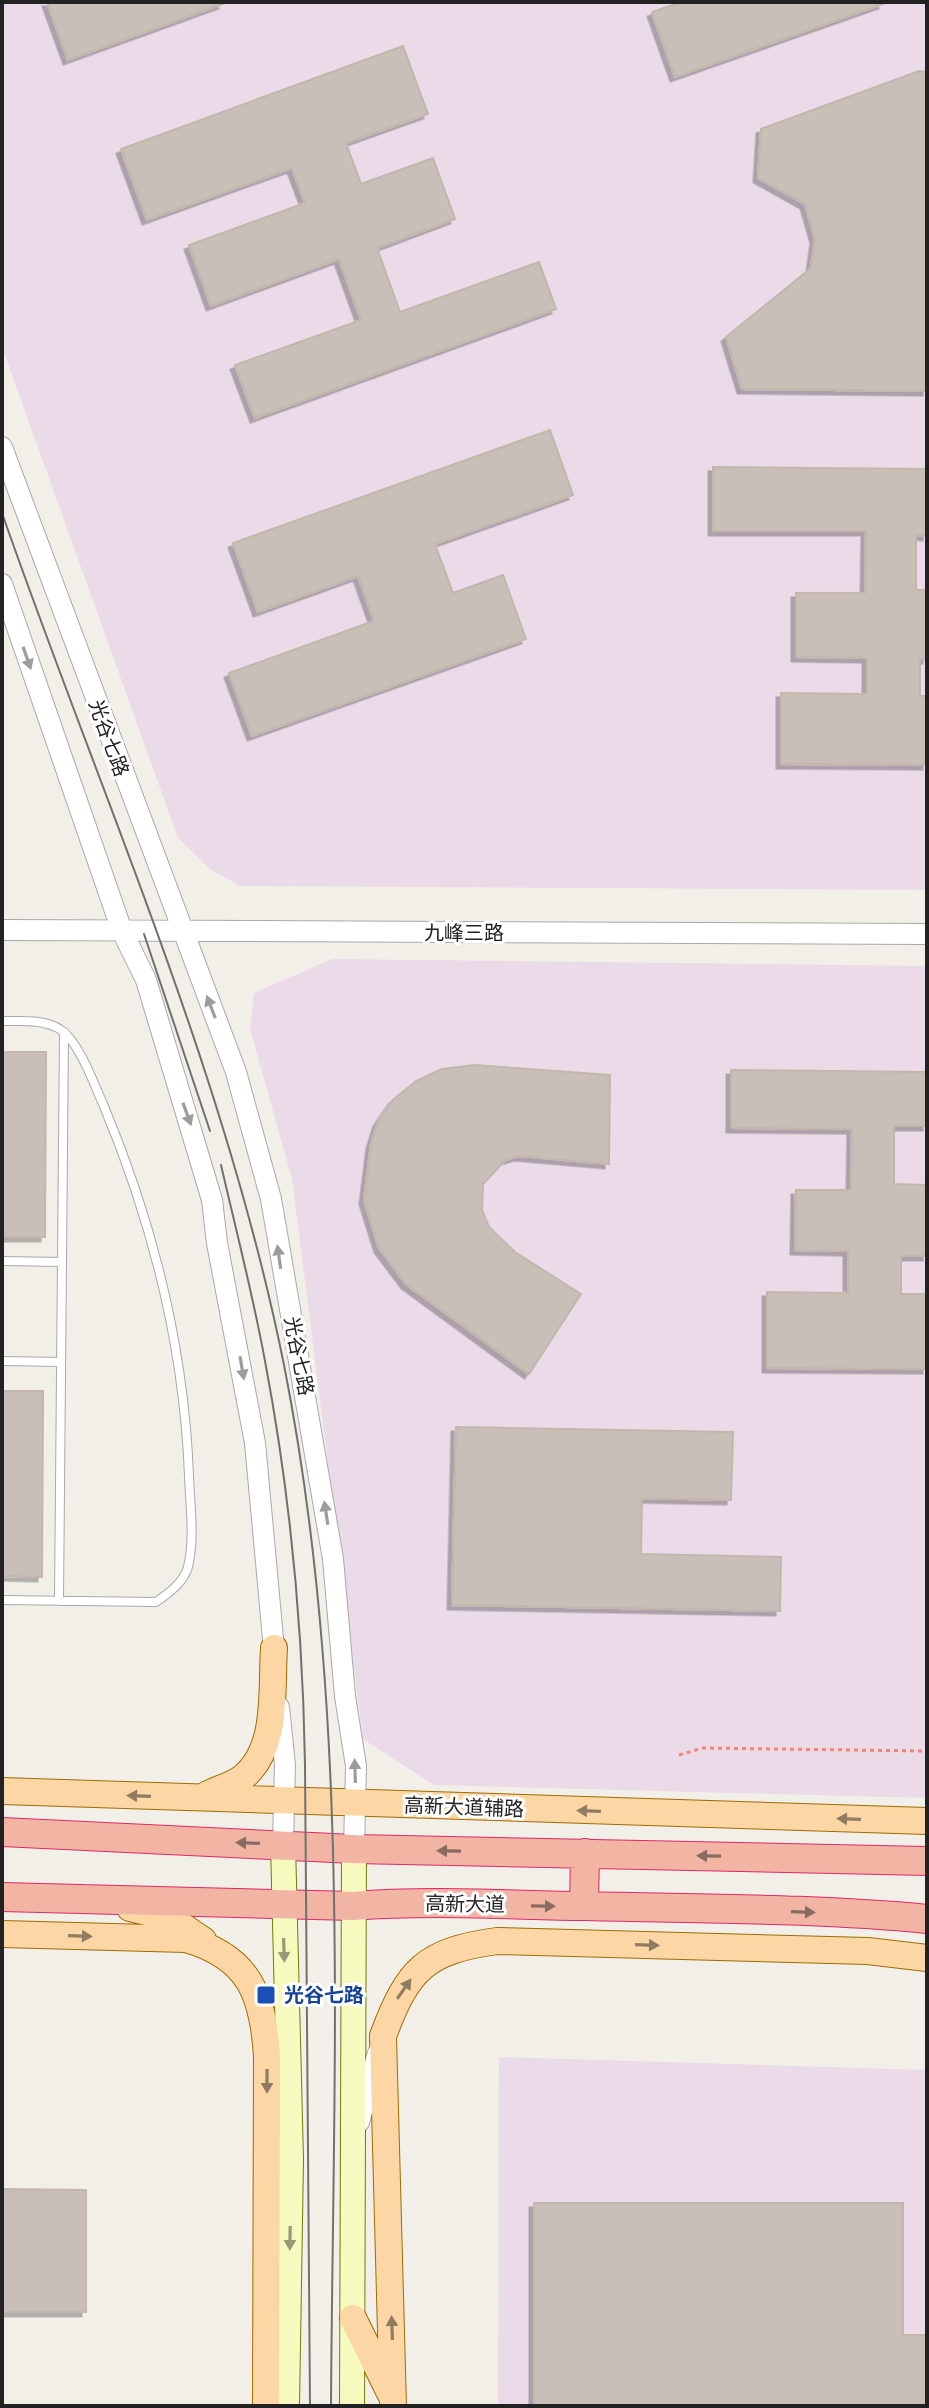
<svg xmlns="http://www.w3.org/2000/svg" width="929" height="2408" font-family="Raleway,'Noto Sans SC',sans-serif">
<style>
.industrial{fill:#ebdbe8}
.building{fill:#c7bfb8;stroke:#c4b6ab;stroke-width:2;filter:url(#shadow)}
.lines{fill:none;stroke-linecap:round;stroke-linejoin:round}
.service-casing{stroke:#a9a9a9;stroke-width:10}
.tertiary-casing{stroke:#a9a9a9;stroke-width:22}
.secondary-casing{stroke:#707d05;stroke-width:26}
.primary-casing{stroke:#a06b00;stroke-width:28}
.trunk-casing{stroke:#dc2a67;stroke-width:30}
.path{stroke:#fa8072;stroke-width:3;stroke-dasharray:4 4;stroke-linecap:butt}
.service{stroke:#fff;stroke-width:8}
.tertiary{stroke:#fff;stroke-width:20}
.secondary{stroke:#f7fabf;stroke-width:24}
.primary{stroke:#fcd6a4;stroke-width:26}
.trunk{stroke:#f2b4a3;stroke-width:28}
.tram{stroke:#707070;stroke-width:2}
.oneway{fill:#9c9c9c}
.oneway2{fill:#8f7c63}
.oneway3{fill:#8a6b62}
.oneway4{fill:#979978}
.transit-dot{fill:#1a4fb4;stroke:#fff;stroke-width:3}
.labels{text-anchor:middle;stroke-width:6;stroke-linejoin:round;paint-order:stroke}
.street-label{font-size:20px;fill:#222;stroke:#fff}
.transit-label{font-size:20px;font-weight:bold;fill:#164399;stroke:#fff;text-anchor:start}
</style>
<defs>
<filter id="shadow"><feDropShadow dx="-4.5" dy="4.5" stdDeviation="0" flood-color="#0004"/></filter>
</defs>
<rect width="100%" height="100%" fill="#f2efe9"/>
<path class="industrial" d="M 2,2 L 927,2 L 927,890 L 240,886 L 210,869 L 178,838 L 2,347 Z
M 332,959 L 927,966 L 927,1798 L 434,1785 L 363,1739 L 292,1179 L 250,1029 L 254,993 Z
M 499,2057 L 927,2070 L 927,2406 L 498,2406 Z"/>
<path class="building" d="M 47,2 L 222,2 L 223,4 L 68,60 Z
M 681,2 L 882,2 L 883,4 L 675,77 L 652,12 Z
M 403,46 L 428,114 L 346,143 L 361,184 L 433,158 L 455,219 L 377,248 L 400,312 L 539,262 L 556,309 L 255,418 L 235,365 L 361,320 L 339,259 L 211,306 L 189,245 L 305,203 L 292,168 L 147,220 L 121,149 Z
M 919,71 L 927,72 L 927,391 L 742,389 L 726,337 L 811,268 L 815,239 L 805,204 L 758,178 L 761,129 Z
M 550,430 L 573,495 L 435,544 L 453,593 L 503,575 L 526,639 L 252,736 L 229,673 L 374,621 L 358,576 L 258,612 L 233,543 Z
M 713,467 L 927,469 L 927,536 L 916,535 L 916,590 L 927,590 L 927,659 L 920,659 L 920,696 L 927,696 L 927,765 L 781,764 L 781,693 L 867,694 L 867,658 L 796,657 L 796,593 L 865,593 L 866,531 L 713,531 Z
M 2,1052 L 46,1052 L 45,1237 L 2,1237 Z
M 475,1065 L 610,1075 L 609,1164 L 519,1156 L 505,1160 L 483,1184 L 482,1210 L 489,1227 L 515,1252 L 581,1294 L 529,1374 L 406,1284 L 379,1248 L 364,1200 L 371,1144 L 378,1122 L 393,1100 L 416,1081 L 442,1069 Z
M 731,1070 L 927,1072 L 927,1126 L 894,1126 L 894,1184 L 927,1185 L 927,1256 L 901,1256 L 901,1294 L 927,1294 L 927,1369 L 767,1368 L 767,1292 L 848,1293 L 848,1251 L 795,1250 L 796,1190 L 851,1190 L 852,1129 L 731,1128 Z
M 2,1391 L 43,1391 L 42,1577 L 2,1576 Z
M 456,1427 L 733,1432 L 731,1500 L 642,1498 L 641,1554 L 781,1557 L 780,1611 L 452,1605 Z
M 2,2189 L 86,2190 L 86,2312 L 2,2312 Z
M 534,2203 L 903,2203 L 903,2335 L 927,2335 L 927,2406 L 534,2406 Z"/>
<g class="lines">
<g class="service-casing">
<path id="service" d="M 2,1021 C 21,1021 45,1019 61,1030 C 79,1042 94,1084 103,1104 C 153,1223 184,1346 189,1476 C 190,1506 195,1537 188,1567 C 184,1582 169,1593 156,1602 L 2,1600
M 2,1261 L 62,1262
M 2,1361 L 61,1362
M 59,1601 L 64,1032"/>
</g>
<g class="tertiary-casing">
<path id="tertiary" d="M 2,447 L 236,1072 L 271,1199 L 333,1559 L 345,1696 L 356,1766 L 354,1849
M 2,584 L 122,931 L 146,980 L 212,1200 L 217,1243 L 255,1443 L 275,1660
M 2,930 L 927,934
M 279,1707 L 285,1765 L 283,1844
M 359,2122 L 378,2053"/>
</g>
<g class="secondary-casing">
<path id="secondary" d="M 283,1844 L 291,2159 L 287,2406
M 352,2406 L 354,1849"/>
</g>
<g class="primary-casing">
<path id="primary" d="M 2,1791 L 927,1821
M 208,1794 C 218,1789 233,1785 242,1778 C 279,1749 271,1690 274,1648
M 130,1908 L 169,1917 L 203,1940
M 2,1934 L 186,1939 C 249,1957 263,1994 267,2056 L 266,2406
M 353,2318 L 390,2393
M 393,2406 L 383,2036 C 408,1969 425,1951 497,1941 L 868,1951 L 927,1958"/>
</g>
<g class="trunk-casing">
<path id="trunk" d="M 2,1832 L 354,1849 L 927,1861
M 2,1897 L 353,1906 C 430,1900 508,1905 585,1906 C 699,1909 814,1908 927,1919
M 584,1906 L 585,1853"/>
</g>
<path class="path" d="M 679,1755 L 703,1748 L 927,1751"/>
<use href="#service" class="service"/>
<use href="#tertiary" class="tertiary"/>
<use href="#secondary" class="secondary"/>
<use href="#primary" class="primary"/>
<use href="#trunk" class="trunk"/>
<path class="tram" d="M 2,513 C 100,794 225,1071 284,1365 C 352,1708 333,2058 331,2406
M 144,934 L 210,1131
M 221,1165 C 236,1230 253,1295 265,1361 C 290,1493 303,1630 305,1765 L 310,2406"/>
</g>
<defs><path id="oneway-solid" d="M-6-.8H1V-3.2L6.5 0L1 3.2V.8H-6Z" transform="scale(2)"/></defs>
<g class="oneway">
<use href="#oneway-solid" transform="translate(27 658) rotate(71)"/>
<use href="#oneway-solid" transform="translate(211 1007) rotate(-111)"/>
<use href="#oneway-solid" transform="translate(187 1114) rotate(70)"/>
<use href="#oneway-solid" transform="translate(279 1257) rotate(-98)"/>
<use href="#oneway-solid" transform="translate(242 1368) rotate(80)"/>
<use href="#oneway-solid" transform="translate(326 1513) rotate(-99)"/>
<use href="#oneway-solid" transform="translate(355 1771) rotate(-92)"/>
</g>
<g class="oneway2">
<use href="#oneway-solid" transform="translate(139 1796) rotate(-178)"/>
<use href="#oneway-solid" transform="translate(589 1811) rotate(-178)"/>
<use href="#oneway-solid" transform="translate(849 1819) rotate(-178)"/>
<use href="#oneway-solid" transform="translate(80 1936) rotate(2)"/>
<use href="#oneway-solid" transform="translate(647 1945) rotate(2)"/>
<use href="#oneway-solid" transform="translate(404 1989) rotate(-55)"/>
<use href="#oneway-solid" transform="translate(267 2081) rotate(90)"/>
<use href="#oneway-solid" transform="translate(392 2328) rotate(-92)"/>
</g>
<g class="oneway3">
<use href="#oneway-solid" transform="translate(248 1843) rotate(-178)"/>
<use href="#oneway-solid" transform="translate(449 1851) rotate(-179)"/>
<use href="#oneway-solid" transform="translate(709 1856) rotate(-179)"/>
<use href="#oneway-solid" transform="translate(543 1906) rotate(1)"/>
<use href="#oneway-solid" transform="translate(803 1912) rotate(2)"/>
</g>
<g class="oneway4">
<use href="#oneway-solid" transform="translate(284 1950) rotate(88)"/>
<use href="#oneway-solid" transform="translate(290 2238) rotate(91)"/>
</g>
<rect class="transit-dot" x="256" y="1985" width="20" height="20" rx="4"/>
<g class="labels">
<g class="street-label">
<text transform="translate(109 738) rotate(70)" y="7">光谷七路</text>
<text x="464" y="940">九峰三路</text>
<text transform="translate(299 1356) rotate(79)" y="7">光谷七路</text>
<text transform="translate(464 1807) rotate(2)" y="7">高新大道辅路</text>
<text transform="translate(465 1904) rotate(1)" y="7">高新大道</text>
</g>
<g class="transit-label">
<text x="284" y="2002">光谷七路</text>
</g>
</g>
<rect width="929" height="2408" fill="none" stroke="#222222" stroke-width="8"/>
</svg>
